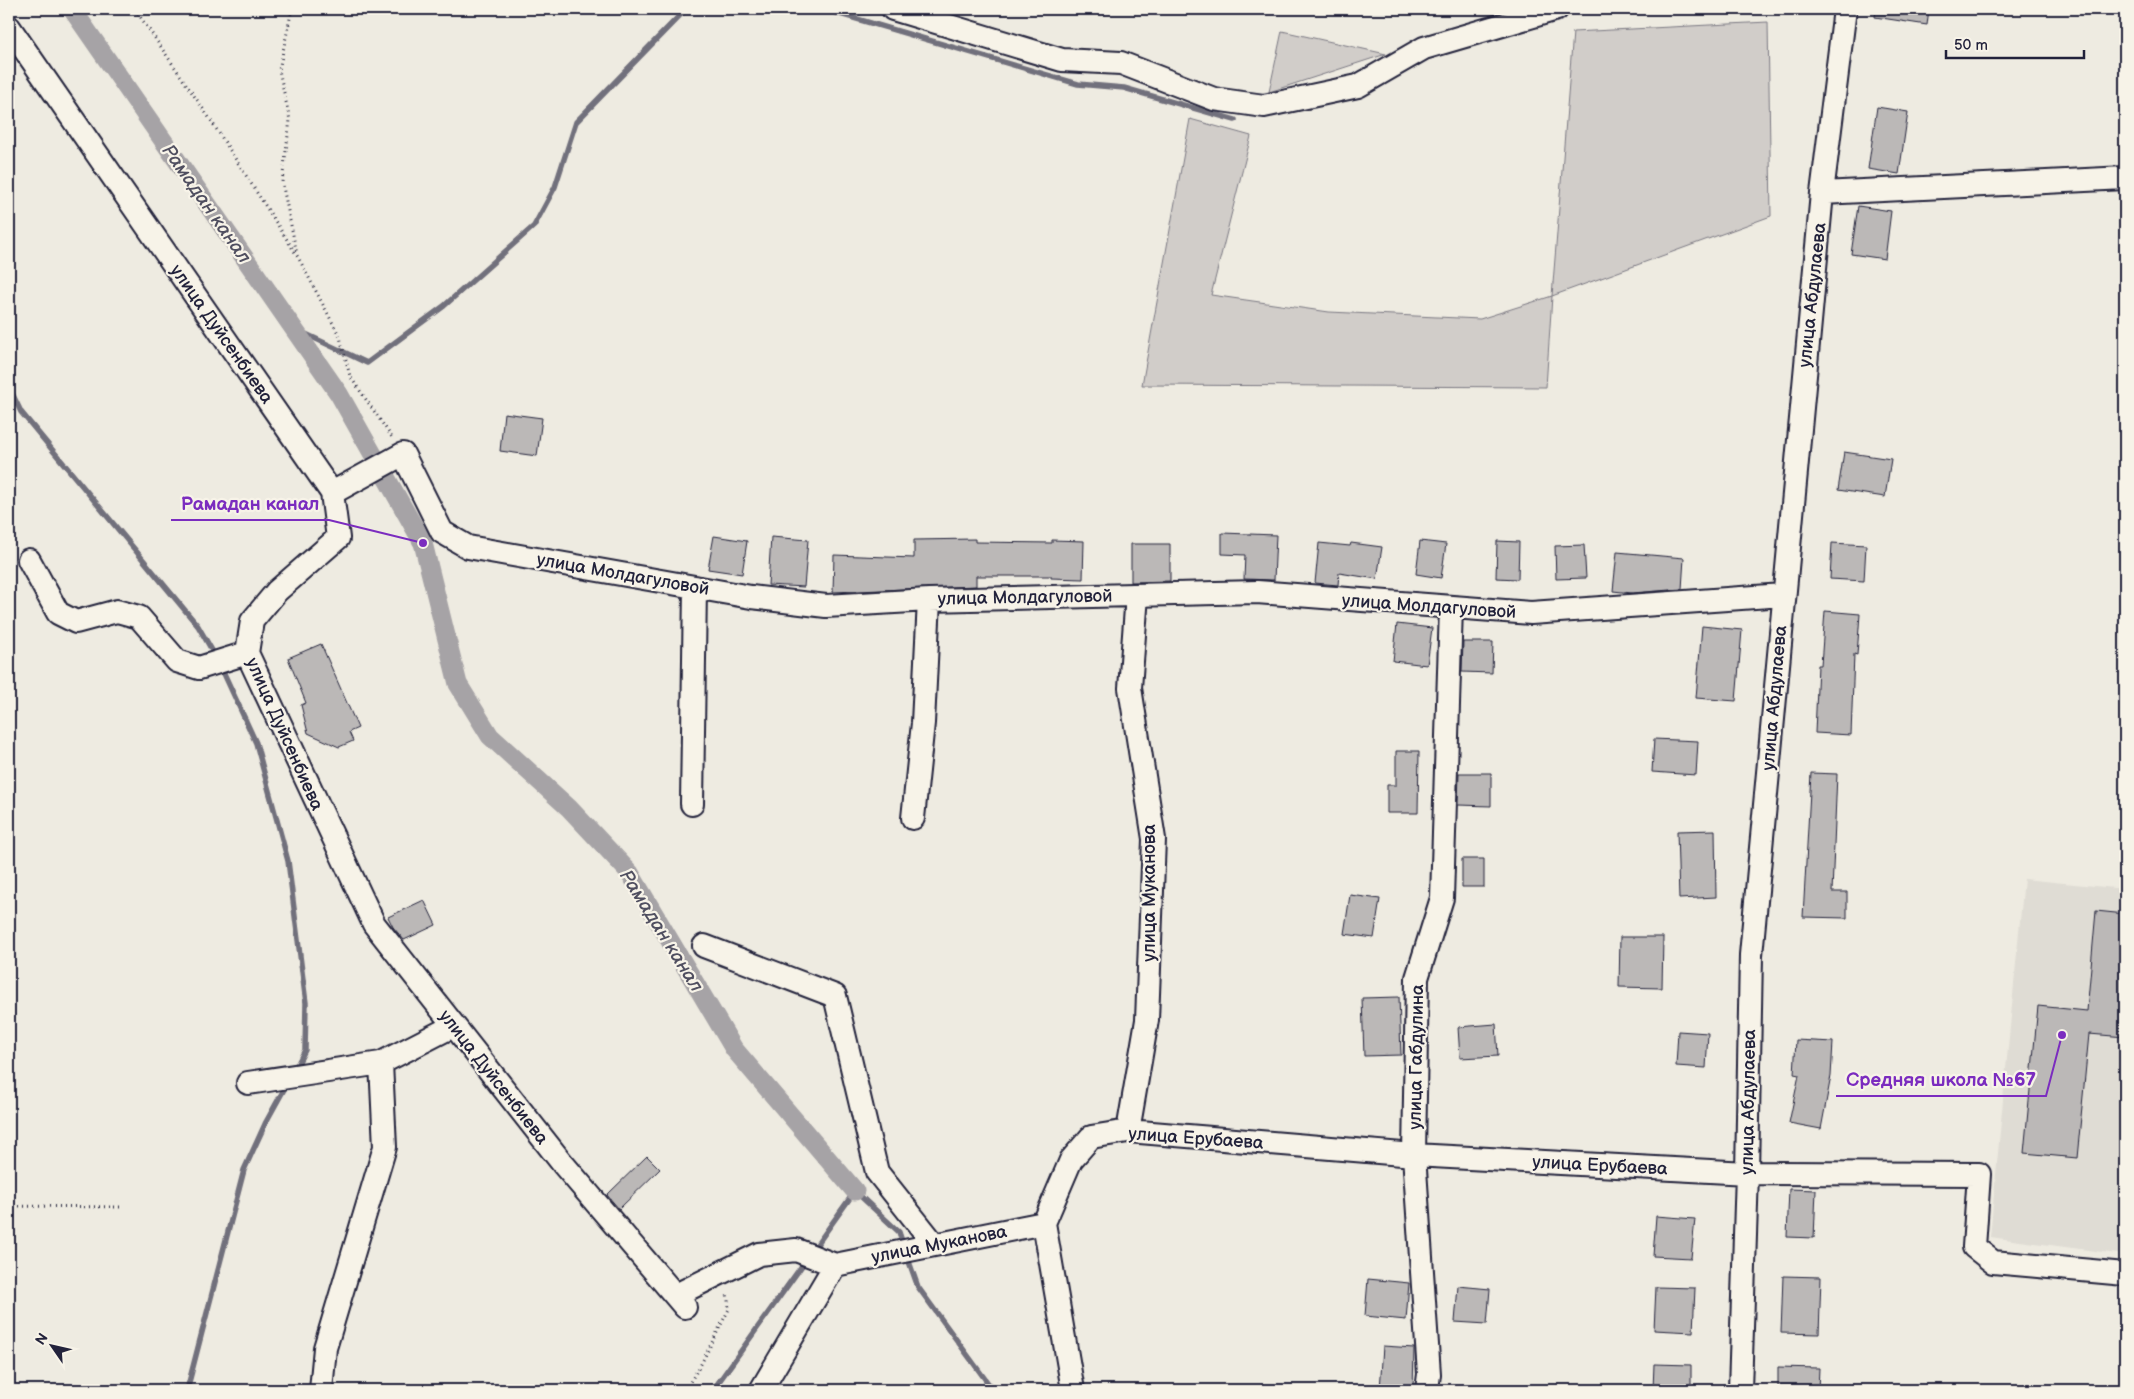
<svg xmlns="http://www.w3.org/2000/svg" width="2134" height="1399" font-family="'Balsamiq Sans',sans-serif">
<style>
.built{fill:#dfdcd4}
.green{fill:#d1cdc9;stroke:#7a7882}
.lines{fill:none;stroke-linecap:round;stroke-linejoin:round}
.stream{stroke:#716f7b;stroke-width:5.5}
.canal{stroke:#a6a3a6;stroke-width:19}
.building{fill:#bbb8b7;stroke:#22223b}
.minor-casing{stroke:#22223b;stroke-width:26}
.path{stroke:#22223b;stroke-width:3;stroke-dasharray:1 4;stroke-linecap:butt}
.minor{stroke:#f7f3e8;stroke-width:22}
.labels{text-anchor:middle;stroke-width:4.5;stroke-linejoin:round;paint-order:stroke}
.street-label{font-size:18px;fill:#22223b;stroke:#f7f3e8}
.water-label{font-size:19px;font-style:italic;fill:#504f60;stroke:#f7f3e8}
.leader{fill:none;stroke:#7b2cbf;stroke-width:2}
.callout-dot{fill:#7b2cbf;stroke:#f7f3e8;stroke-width:2}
.callout-label{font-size:19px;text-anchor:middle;font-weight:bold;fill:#7b2cbf;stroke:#f7f3e8;stroke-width:4.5;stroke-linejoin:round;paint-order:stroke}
</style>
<rect width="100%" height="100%" fill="#eeebe1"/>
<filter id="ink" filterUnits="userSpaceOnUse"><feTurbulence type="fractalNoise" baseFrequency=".02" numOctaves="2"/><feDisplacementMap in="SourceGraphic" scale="10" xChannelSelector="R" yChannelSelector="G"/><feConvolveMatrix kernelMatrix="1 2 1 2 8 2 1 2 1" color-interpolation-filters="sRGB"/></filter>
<g filter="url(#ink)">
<path class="built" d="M 2024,879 L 2125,889 L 2125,1255 L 1990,1237 Z"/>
<path class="green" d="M 1768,22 L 1771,216 L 1552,296 L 1546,387 L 1142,385 L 1190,119 L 1251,136 L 1211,295 L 1329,312 L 1480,319 L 1552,296 L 1573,32 Z
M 1282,31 L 1386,54 L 1269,92 Z"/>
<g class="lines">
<path class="stream" d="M 823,9 L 1078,84 L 1124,88 L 1235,120
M 293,328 L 367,363 L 444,306 L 534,226 L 555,187 L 576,122 L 686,9
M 9,387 L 21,412 L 198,626 L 217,659
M 221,667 L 256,743 L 288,861 L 306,1003 L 305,1050 L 295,1069
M 813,1250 L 855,1191 L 899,1232 L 904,1247
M 907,1256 L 918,1287 L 993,1390
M 187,1390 L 244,1170 L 266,1122 L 287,1084
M 713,1390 L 806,1260"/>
<path class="canal" d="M 72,9 L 339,394 L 423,543 L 458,684 L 490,736 L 569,808 L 630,873 L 734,1049 L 855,1191"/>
</g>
<path class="building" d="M 1876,9 L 1929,9 L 1927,25 L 1875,17 Z
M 1877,107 L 1908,112 L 1899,174 L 1868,169 Z
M 1858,206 L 1891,211 L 1885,259 L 1851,254 Z
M 504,413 L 542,418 L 537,456 L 500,451 Z
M 1844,452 L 1891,459 L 1885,497 L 1838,490 Z
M 1222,533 L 1276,535 L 1274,580 L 1244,579 L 1245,555 L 1222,554 Z
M 714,536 L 747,541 L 742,574 L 708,569 Z
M 771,537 L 808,540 L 804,587 L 768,585 Z
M 975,539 L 975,542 L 1052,543 L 1052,540 L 1084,541 L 1083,579 L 1051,578 L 1051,576 L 976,576 L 976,586 L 833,592 L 834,555 L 914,558 L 914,540 Z
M 1420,541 L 1446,544 L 1441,578 L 1416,574 Z
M 1497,541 L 1519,542 L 1518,579 L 1496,578 Z
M 1319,543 L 1350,546 L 1351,543 L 1382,547 L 1377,579 L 1339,573 L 1338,585 L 1315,583 Z
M 1832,543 L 1866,545 L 1864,581 L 1830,579 Z
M 1131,544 L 1170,544 L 1170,581 L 1131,582 Z
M 1584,545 L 1586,578 L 1556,579 L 1555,546 Z
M 1617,552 L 1684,558 L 1682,589 L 1632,593 L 1613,591 Z
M 1825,611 L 1860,614 L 1857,655 L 1854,654 L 1851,735 L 1815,733 L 1818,665 L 1821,665 Z
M 1397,624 L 1432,628 L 1427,665 L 1393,661 Z
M 1702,626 L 1742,630 L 1736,701 L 1696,698 Z
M 1463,642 L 1493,642 L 1492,673 L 1462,672 Z
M 321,644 L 358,728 L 349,732 L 353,741 L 339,747 L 308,733 L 301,705 L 306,703 L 288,658 Z
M 1654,739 L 1698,741 L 1696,775 L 1652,772 Z
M 1396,751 L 1419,751 L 1418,813 L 1387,813 L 1387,785 L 1396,785 Z
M 1459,773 L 1491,773 L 1491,806 L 1458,805 Z
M 1811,773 L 1837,774 L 1832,892 L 1847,892 L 1847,918 L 1803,917 Z
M 1715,830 L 1716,897 L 1679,899 L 1677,831 Z
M 1462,859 L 1484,859 L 1484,887 L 1462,887 Z
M 1350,895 L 1380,899 L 1374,938 L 1344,934 Z
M 424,900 L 436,925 L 404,940 L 393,927 L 388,917 Z
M 2096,911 L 2125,914 L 2125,1037 L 2089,1034 L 2077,1158 L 2024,1153 L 2038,1006 L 2087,1011 Z
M 1620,937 L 1663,937 L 1662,988 L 1619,987 Z
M 1399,997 L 1401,1055 L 1364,1056 L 1362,998 Z
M 1496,1024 L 1498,1056 L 1460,1058 L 1458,1027 Z
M 1678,1031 L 1708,1033 L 1706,1068 L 1676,1066 Z
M 1796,1040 L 1833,1042 L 1831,1076 L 1821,1129 L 1789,1123 L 1799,1075 L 1794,1074 Z
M 647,1156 L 660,1169 L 619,1209 L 607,1195 Z
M 1789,1189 L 1816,1190 L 1814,1238 L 1787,1237 Z
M 1656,1216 L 1695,1219 L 1691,1258 L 1653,1256 Z
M 1783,1276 L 1821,1277 L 1819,1334 L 1781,1333 Z
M 1368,1279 L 1409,1283 L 1406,1320 L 1365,1316 Z
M 1458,1286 L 1490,1289 L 1487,1324 L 1455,1322 Z
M 1656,1287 L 1695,1288 L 1693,1332 L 1654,1330 Z
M 1383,1346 L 1414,1348 L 1413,1390 L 1380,1390 Z
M 1654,1364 L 1691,1365 L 1691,1390 L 1653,1390 Z
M 1778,1367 L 1819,1368 L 1818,1390 L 1778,1390 Z"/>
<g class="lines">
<g class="minor-casing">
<path id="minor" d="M 893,9 L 1062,60 L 1121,63 L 1214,99 L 1264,106 L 1358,86 L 1424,48 L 1557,9
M 9,27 L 332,493 L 338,538 L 277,591 L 252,621 L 247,653 L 374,924 L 563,1164 L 685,1307
M 1822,193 L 2125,178
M 332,493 L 403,454 L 442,532 L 468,547 L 751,597 L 826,606 L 929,600 L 1257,592 L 1531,613 L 1783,595
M 29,560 L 58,613 L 76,622 L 117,611 L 139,617 L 177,661 L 199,668 L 247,653
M 692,804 L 695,587
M 913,818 L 923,723 L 929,600
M 704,946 L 835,996 L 877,1172 L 935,1245
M 248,1083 L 381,1063 L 453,1026
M 1128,1131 L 1147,1020 L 1154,839 L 1130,688 L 1137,595
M 1044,1223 L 1071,1160 L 1091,1137 L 1128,1131 L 1414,1155 L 1747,1173 L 1979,1174 L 1974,1247 L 1993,1262 L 2125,1274
M 676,1295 L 759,1254 L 796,1250 L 835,1265 L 1044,1223 L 1073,1390
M 321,1390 L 325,1348 L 385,1147 L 381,1063
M 761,1390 L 835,1265
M 1427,1390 L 1429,1374 L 1414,1155 L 1417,978 L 1442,898 L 1451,607
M 1740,1390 L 1747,1173 L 1751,955 L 1822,193 L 1845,9"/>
</g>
<path class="path" d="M 135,9 L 210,119 L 298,257 L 340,337 L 350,376 L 393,439
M 292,9 L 279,70 L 290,120 L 282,182 L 297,254
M 9,1206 L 123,1207
M 685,1390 L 700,1366 L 729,1309 L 727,1293"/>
<use href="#minor" class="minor"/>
</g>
</g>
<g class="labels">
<g class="street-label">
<text transform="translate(1812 295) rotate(-84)" y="6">улица Абдулаева</text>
<text transform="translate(222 334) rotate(55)" y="6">улица Дуйсенбиева</text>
<text transform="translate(623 574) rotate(10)" y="6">улица Молдагуловой</text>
<text transform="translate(1025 597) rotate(-1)" y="6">улица Молдагуловой</text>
<text transform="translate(1429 606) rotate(4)" y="6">улица Молдагуловой</text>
<text transform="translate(1774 698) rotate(-85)" y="6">улица Абдулаева</text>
<text transform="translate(285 734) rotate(66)" y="6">улица Дуйсенбиева</text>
<text transform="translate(1149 893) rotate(-90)" y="6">улица Муканова</text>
<text transform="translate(1416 1057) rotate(-89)" y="6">улица Габдулина</text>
<text transform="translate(494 1077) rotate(52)" y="6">улица Дуйсенбиева</text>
<text transform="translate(1748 1102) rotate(-89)" y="6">улица Абдулаева</text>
<text transform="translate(1196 1138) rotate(4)" y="6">улица Ерубаева</text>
<text transform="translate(1600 1165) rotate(3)" y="6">улица Ерубаева</text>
<text transform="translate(939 1244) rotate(-11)" y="6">улица Муканова</text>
</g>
<g class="water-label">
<text transform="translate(207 203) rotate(55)" y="7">Рамадан канал</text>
<text transform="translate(662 930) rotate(58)" y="7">Рамадан канал</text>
</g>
</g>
<path class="leader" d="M423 543L329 520H171M2062 1035L2046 1096H1836"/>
<g class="callout-dot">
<circle cx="423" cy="543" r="5"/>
<circle cx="2062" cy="1035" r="5"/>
</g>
<g class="callout-label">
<text x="250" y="510">Рамадан канал</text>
<text x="1941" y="1086">Средняя школа №67</text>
</g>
<rect width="2134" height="1399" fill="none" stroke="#f7f3e8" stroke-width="30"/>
<rect x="15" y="15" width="2104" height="1369" fill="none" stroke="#22223b" stroke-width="2" filter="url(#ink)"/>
<g transform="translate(52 1346) rotate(304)" stroke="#f7f3e8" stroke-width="4" paint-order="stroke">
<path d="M0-4L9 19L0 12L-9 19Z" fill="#22223b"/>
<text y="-8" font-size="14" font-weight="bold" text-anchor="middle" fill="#22223b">N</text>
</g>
<path d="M1946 50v8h138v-8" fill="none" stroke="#22223b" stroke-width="2.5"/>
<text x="1954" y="50" font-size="15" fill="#22223b" stroke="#f7f3e8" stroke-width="4" paint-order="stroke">50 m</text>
</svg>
